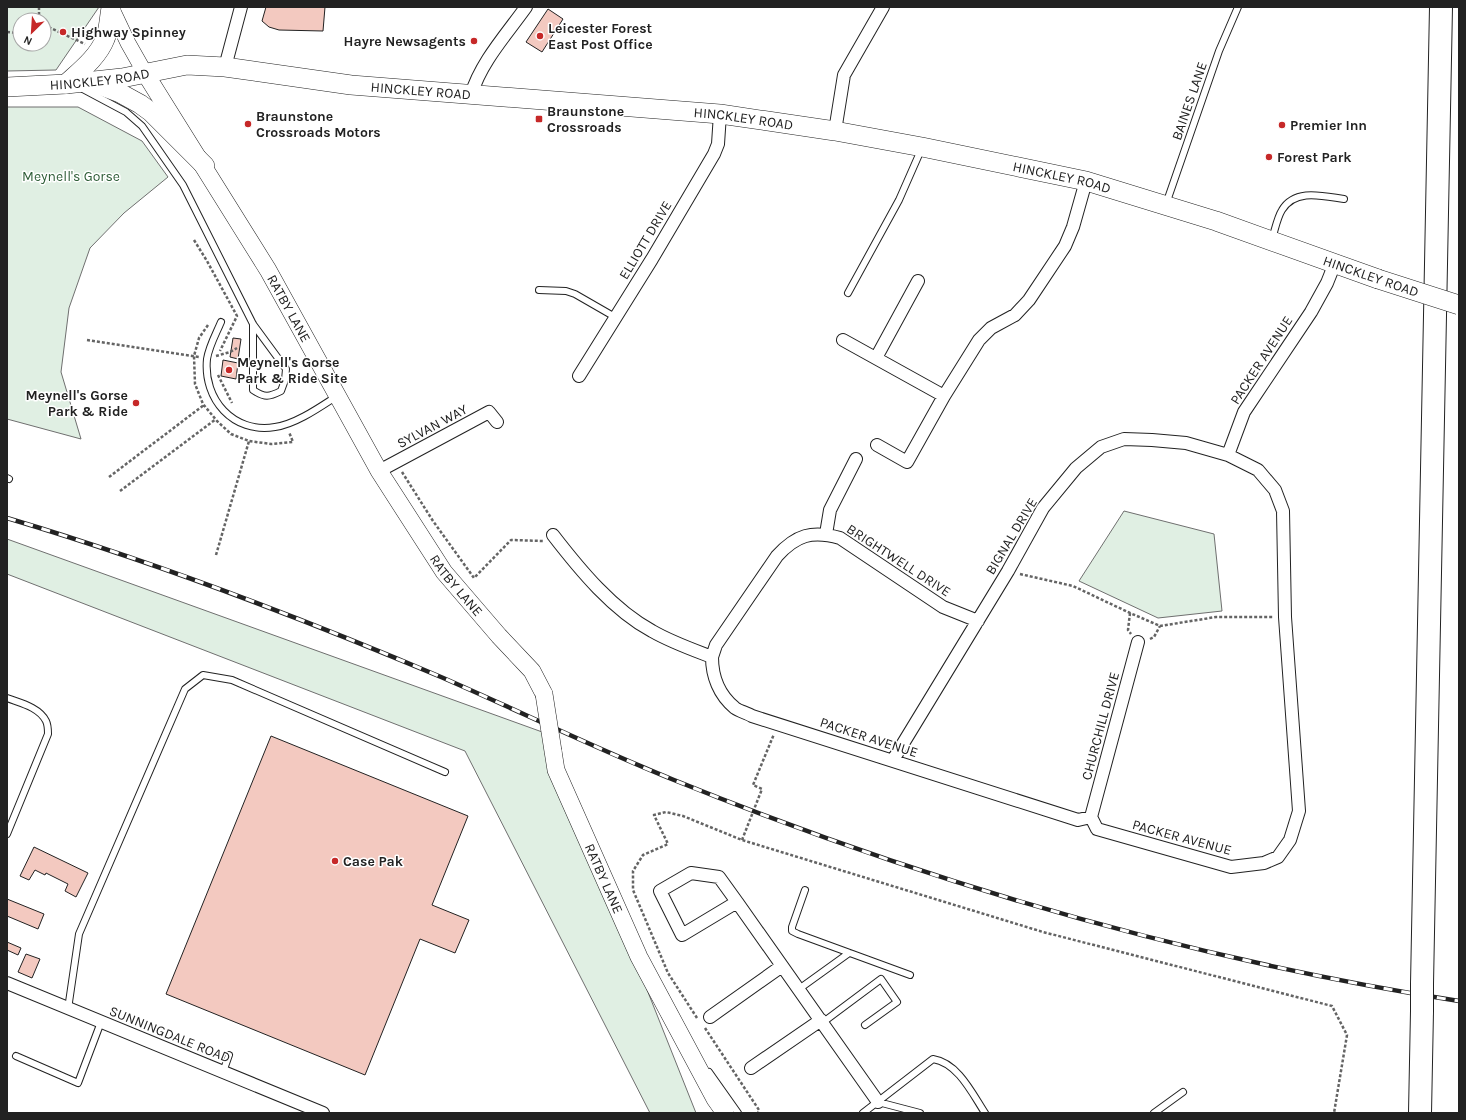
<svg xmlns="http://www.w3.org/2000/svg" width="1466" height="1120" font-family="Karla,sans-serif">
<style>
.green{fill:#e0efe3;stroke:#6f6f6f;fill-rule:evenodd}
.building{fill:#f3c9c0;stroke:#222}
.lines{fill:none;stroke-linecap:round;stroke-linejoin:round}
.service-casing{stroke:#222;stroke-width:8}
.minor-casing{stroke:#222;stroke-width:14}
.tertiary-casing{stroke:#222;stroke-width:16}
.secondary-casing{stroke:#222;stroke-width:18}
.primary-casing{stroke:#222;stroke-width:20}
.motorway-casing{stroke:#222;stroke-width:24}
.path{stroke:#646464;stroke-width:2.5;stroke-dasharray:3 2;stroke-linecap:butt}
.service{stroke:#fff;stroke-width:6}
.minor{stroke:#fff;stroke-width:12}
.tertiary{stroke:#fff;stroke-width:15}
.secondary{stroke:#fff;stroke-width:17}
.primary{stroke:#fff;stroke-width:19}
.motorway{stroke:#fff;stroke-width:22}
.rail-casing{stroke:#222;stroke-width:4.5}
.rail{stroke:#fff;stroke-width:3;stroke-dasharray:9;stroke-linecap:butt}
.secondary-bridge-casing{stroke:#222;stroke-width:18;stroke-linecap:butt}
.primary-bridge-casing{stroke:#222;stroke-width:20;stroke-linecap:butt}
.motorway-bridge-casing{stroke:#222;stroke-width:24;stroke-linecap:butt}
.secondary-bridge{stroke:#fff;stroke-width:17}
.primary-bridge{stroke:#fff;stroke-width:19}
.motorway-bridge{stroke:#fff;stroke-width:22}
.poi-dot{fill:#c62828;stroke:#fff;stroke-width:1.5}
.labels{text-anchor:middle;stroke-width:3;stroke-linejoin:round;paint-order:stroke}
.poi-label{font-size:14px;font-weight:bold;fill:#222;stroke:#fff;text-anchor:start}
.street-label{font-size:14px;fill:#222;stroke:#fff}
.park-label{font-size:14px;fill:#2f5e38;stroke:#fff}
</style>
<rect width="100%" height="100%" fill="#fff"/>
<path class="green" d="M 7,7 L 99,7 L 56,70 L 7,71 ZM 20,20 L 44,20 L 44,44 L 20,44 Z
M 7,107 L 78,107 L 142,141 L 168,177 L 124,213 L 90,248 L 69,308 L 61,372 L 81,439 L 7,419 Z
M 1124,511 L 1214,534 L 1222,611 L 1158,618 L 1079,581 Z
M 7,539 L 545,733 L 696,1113 L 650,1113 L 465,751 L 7,574 Z"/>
<path class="building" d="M 266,7 L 325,7 L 323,31 L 279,30 L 269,27 L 262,21 Z
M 548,9 L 563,19 L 542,52 L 526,42 Z
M 233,338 L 241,339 L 238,359 L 230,357 Z
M 223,360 L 238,363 L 236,379 L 221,376 Z
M 271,736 L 468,816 L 432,905 L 469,920 L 455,953 L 420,939 L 365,1075 L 166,994 Z
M 34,847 L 88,873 L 76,897 L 65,891 L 68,884 L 46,873 L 45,875 L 35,870 L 29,880 L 20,876 Z
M 7,899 L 44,914 L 38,929 L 7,916 Z
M 7,942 L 21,948 L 18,955 L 7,950 Z
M 26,954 L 40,959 L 32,978 L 18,972 Z"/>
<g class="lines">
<g class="service-casing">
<path id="service" d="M 81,88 L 126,112 L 142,126 L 183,185 L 253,324 L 286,369 L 285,380 L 281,391 C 269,397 265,398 253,390 L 253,324
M 1166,204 L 1219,51 L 1238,7
M 1272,239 C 1275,230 1277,218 1282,210 C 1295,188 1323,196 1344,199
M 539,290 L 566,291 L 575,294 L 615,317
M 848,293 L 899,200 L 921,150
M 221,322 C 216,334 209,346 207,359 C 203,399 233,434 275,427 C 296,424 320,407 337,396
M 7,478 L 9,479
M 7,698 C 20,703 39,707 46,721 C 48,725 48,730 48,734 L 7,834
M 805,890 L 792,927 L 792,931 L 798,934 L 910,975
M 799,989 L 849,953
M 68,1009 L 79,934 L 185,689 L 203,675 L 232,680 L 445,772
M 822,1023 L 881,979 L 897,1002 L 865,1025
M 16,1056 L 78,1083 L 101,1022
M 223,1072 L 229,1055
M 709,1072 L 738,1113
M 878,1102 L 920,1113
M 863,1113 L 933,1059 C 958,1063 972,1093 985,1113
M 1154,1113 L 1183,1092"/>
</g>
<g class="minor-casing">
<path id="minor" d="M 225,67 L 241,7
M 471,95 C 481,62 506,35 526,7
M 835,131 L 844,75 L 883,7
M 843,340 L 944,396 L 979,340 L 991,328 L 1015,315 L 1029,300 L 1065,246 L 1073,227 L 1086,181
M 876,358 L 918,281
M 579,376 L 652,259 L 714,154 L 718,144 L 720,114
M 877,445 L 907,462 L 944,396
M 379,471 L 489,412 L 497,422
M 826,534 L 830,510 L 856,459
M 553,535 C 580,570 613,610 652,631 C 671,642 691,649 712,657 C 712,676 719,695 735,708 C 739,711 747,713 752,716 L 1078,820 L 1091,817 L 1097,829 L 1231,867 L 1264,863 L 1278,857 L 1290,840 L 1299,811 L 1285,617 L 1283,511 L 1275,490 L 1258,470 L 1228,455 L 1244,412 L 1311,312 L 1327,283 L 1335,263
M 712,657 L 716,645 L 777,556 C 796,535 812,530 840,538 L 943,607 L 978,621
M 893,760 L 1008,571 L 1043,508 L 1076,468 L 1101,447 L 1124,439 L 1152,440 L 1186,443 L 1228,455
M 1091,817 L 1138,642
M 737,902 L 719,877 L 691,873 L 660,891 L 682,935 L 737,902 L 878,1102
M 7,983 L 323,1113
M 710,1017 L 782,966
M 751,1068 L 821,1020"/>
</g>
<g class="tertiary-casing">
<path id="tertiary" d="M 111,7 L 128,43 L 145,73"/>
</g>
<g class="secondary-casing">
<g id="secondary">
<path id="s1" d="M 145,73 L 268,270 L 379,471 L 444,572 L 499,636 L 532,671 L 544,694"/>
<path id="s2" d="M 553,751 L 556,770 L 639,957 L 715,1099 L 725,1113"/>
</g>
</g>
<g class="primary-casing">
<g id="primary">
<path d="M 94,83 L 120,93 L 140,104 L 151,112 L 205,166"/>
<path d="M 66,84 C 80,71 98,57 105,39 C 109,30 109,18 111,8"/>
<path id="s3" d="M 7,87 L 66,84 L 122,78 L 187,65 L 225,67 L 351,85 L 720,114 L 835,131 L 922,147 L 1086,181 L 1216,221 L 1378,279"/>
</g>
</g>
<g class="motorway-casing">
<path id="motorway" d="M 1422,984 L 1441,7
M 1420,1113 L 1422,1011"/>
</g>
<path class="path" d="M 39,20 L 39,7
M 44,25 L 85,44
M 7,32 L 20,33
M 194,240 L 207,261 L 237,316 L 220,351
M 208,325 L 199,338 L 194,356 L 195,384 L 203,404 L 217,421 L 231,434 L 249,441 L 271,444 L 293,442 L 289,432
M 87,340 L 199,357
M 216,356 L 230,352 L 237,348
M 218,375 L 232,403
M 402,472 L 433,521 L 474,578 L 511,540 L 543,541
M 109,477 L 204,405
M 120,491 L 216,419
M 216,555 L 249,441
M 1020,574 L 1073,586 L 1130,613 L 1160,626 L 1216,617 L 1273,617
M 1130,613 L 1128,630 L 1131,634
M 1150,639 L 1154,637 L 1160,626
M 742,840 L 762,789 L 753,785 L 774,734
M 697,1018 L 668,973 L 633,890 L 633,871 L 643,855 L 668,844 L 654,815 L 666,812 L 683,816 L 742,840 L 1043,932 L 1332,1006 L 1347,1035 L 1334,1113
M 705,1028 L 759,1110 L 758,1113"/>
<use href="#service" class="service"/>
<use href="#minor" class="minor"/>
<use href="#tertiary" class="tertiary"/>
<use href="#secondary" class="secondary"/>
<use href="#primary" class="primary"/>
<use href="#motorway" class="motorway"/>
<g class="rail-casing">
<path id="rail" d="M 7,518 C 155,562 299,617 441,677 C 519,711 595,748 674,780 C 926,882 1190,959 1459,1001"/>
</g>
<use href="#rail" class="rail"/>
<g class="secondary-bridge-casing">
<path id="secondary-bridge" d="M 544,694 L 553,751"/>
</g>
<g class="primary-bridge-casing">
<path id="primary-bridge" d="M 1378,279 L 1459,305"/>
</g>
<g class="motorway-bridge-casing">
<path id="motorway-bridge" d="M 1422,1011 L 1422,984"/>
</g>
<use href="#secondary-bridge" class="secondary-bridge"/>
<use href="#primary-bridge" class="primary-bridge"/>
<use href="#motorway-bridge" class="motorway-bridge"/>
</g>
<g class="poi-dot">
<circle cx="63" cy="32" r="4"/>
<circle cx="540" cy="36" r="4"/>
<circle cx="474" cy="41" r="4"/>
<rect x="535" y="115" width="8" height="8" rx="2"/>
<circle cx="248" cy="124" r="4"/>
<circle cx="1282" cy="125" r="4"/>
<circle cx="1269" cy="157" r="4"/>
<circle cx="229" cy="370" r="4"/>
<circle cx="136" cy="403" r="4"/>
<circle cx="335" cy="861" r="4"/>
</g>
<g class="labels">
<g class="poi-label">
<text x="548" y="33">Leicester Forest<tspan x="548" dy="16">East Post Office</tspan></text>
<text x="71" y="37">Highway Spinney</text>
<text x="466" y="46" text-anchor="end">Hayre Newsagents</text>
<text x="547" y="116">Braunstone<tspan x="547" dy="16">Crossroads</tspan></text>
<text x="256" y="121">Braunstone<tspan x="256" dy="16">Crossroads Motors</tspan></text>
<text x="1290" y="130">Premier Inn</text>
<text x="1277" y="162">Forest Park</text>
<text x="237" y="367">Meynell's Gorse<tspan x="237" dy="16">Park &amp; Ride Site</tspan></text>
<text x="128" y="400" text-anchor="end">Meynell's Gorse<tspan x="128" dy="16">Park &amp; Ride</tspan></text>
<text x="343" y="866">Case Pak</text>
</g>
<g class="street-label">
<text dy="5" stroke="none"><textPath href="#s3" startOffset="93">HINCKLEY ROAD</textPath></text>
<text dy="5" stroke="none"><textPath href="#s3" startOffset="417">HINCKLEY ROAD</textPath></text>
<text transform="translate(1189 101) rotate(-71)" y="5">BAINES LANE</text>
<text dy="5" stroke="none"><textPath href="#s3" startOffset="741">HINCKLEY ROAD</textPath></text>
<text dy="5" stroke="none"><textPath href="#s3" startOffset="1065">HINCKLEY ROAD</textPath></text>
<text transform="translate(645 240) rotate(-59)" y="5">ELLIOTT DRIVE</text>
<text transform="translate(1371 276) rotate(19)" y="5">HINCKLEY ROAD</text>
<text dy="5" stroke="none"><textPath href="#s1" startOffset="276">RATBY LANE</textPath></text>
<text transform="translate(1261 360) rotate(-57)" y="5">PACKER AVENUE</text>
<text transform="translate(432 426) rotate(-28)" y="5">SYLVAN WAY</text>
<text transform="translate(1011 536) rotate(-59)" y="5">BIGNAL DRIVE</text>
<text transform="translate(899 560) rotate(33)" y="5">BRIGHTWELL DRIVE</text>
<text dy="5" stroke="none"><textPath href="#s1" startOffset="600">RATBY LANE</textPath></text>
<text transform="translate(1100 726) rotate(-75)" y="5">CHURCHILL DRIVE</text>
<text transform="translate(869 737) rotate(18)" y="5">PACKER AVENUE</text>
<text transform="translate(1182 837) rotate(15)" y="5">PACKER AVENUE</text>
<text dy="5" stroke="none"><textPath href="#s2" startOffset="138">RATBY LANE</textPath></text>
<text transform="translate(170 1034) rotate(22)" y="5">SUNNINGDALE ROAD</text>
</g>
<g class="park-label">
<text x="71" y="181">Meynell's Gorse</text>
</g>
</g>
<rect width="1466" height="1120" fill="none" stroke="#222222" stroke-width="16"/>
<g transform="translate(32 32) rotate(205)"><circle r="19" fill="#ffffff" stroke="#a7a7a7"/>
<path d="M0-3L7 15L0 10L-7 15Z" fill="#c62828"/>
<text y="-6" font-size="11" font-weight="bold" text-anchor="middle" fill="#222222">N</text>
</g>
</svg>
